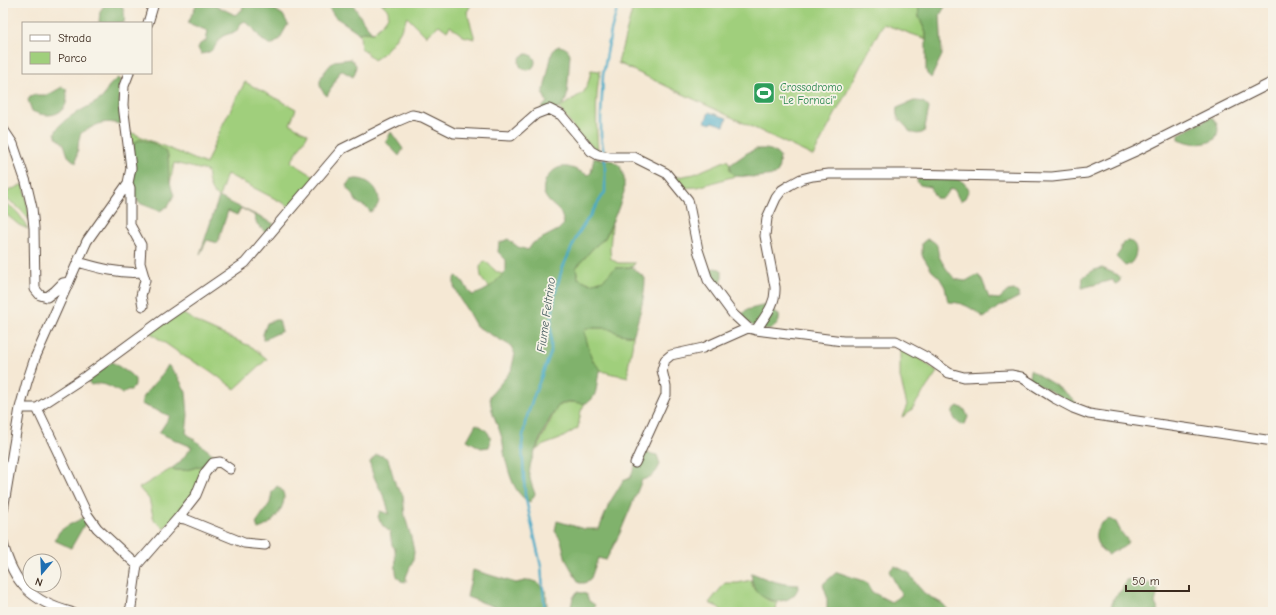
<svg xmlns="http://www.w3.org/2000/svg" width="1276" height="615" font-family="'Comic Neue',sans-serif">
<style>
.green{fill:#a0cf7c;stroke:#6e7c4d}
.forest{fill:#80b26c;stroke:#5e6e45}
.water{fill:#49abc8;stroke:#426a73}
.lines{fill:none;stroke-linecap:round;stroke-linejoin:round}
.stream{stroke:#49abc8;stroke-width:2.5}
.minor-casing{stroke:#574639;stroke-width:11}
.minor{stroke:#fff;stroke-width:9}
.labels{text-anchor:middle;stroke-width:3.5;stroke-linejoin:round;paint-order:stroke}
.leisure-label{font-size:11px;fill:#27864d;stroke:#f7f3e8;text-anchor:start}
.water-label{font-size:12px;font-style:italic;fill:#40575a;stroke:#f7f3e8}
</style>
<rect width="100%" height="100%" fill="#f7f3e8"/>
<filter id="ink" filterUnits="userSpaceOnUse"><feTurbulence type="fractalNoise" baseFrequency=".025" numOctaves="2"/><feDisplacementMap in="SourceGraphic" scale="8" xChannelSelector="R" yChannelSelector="G"/><feConvolveMatrix kernelMatrix="1 2 1 2 8 2 1 2 1" color-interpolation-filters="sRGB"/></filter>
<filter id="wash" filterUnits="userSpaceOnUse"><feTurbulence type="fractalNoise" baseFrequency=".012" numOctaves="4" result="noise"/><feDisplacementMap in="SourceGraphic" scale="16" xChannelSelector="R" yChannelSelector="G"/><feGaussianBlur stdDeviation="0.9" result="paint"/><feColorMatrix in="noise" values="0 0 0 0 0 0 0 0 0 0 0 0 0 0 0 0 0 1.4 0 .05"/><feComposite in="paint" operator="in"/></filter>
<g filter="url(#wash)">
<rect width="100%" height="100%" fill="#f5e8d4"/>
<path class="green" d="M 381,3 L 472,3 L 467,12 L 475,39 L 463,36 L 450,26 L 447,31 L 439,25 L 426,36 L 407,17 C 402,31 387,53 374,60 L 361,48 L 360,35 L 358,33 L 365,32 L 373,33 C 377,28 391,18 388,11 C 387,8 383,5 381,3 Z
M 634,3 L 918,3 L 919,17 L 926,33 L 926,39 L 883,24 L 813,156 L 618,63 Z
M 591,70 L 600,71 C 595,98 596,124 598,151 L 578,134 L 559,108 L 584,92 L 589,80 Z
M 245,82 L 296,109 L 290,124 L 308,134 L 291,162 L 317,178 L 291,207 L 227,174 L 219,197 C 209,193 209,182 207,171 L 174,163 L 170,184 L 168,175 L 168,155 L 164,150 L 132,147 L 130,132 L 206,164 L 222,126 Z
M 727,160 L 730,165 L 730,171 L 735,176 L 698,187 L 680,188 L 672,178 L 694,174 Z
M 24,184 L 30,221 C 23,212 14,201 3,199 L 3,193 Z
M 3,203 C 15,206 23,219 28,229 L 19,225 L 3,212 Z
M 612,224 L 610,250 L 611,259 L 618,263 L 635,263 L 632,267 L 615,268 L 603,280 L 591,284 L 578,278 L 576,268 L 593,248 L 605,238 Z
M 484,261 C 492,265 494,273 503,274 L 494,285 L 490,288 C 481,279 481,279 480,267 Z
M 180,312 L 202,325 L 252,347 L 267,359 L 235,389 L 209,370 L 185,357 L 149,332 Z
M 587,328 L 607,328 L 620,334 L 633,336 C 633,351 627,361 628,377 C 621,375 607,374 601,370 C 590,364 587,342 583,331 Z
M 900,345 L 909,350 L 937,372 L 910,412 L 902,417 L 907,405 L 900,377 Z
M 567,402 L 585,403 L 581,411 L 578,428 L 560,439 L 544,445 L 536,450 L 557,407 Z
M 207,465 L 193,498 L 164,528 L 154,520 L 149,499 L 139,488 L 171,469 C 188,473 191,467 207,465 Z
M 751,580 L 753,587 L 768,600 L 777,602 L 776,612 L 723,612 L 718,607 L 709,603 L 725,583 L 738,583 Z"/>
<path class="forest" d="M 106,3 L 119,3 C 125,9 125,15 124,23 L 99,23 L 100,11 Z
M 197,3 L 211,3 L 235,15 L 242,10 L 244,3 L 265,3 L 283,15 L 288,24 L 279,40 L 272,45 L 262,40 L 253,28 L 245,21 L 241,23 L 236,32 C 232,33 227,34 223,36 C 214,42 218,52 201,54 L 198,48 L 200,44 L 206,41 L 208,31 L 188,23 Z
M 326,3 L 352,3 L 365,24 L 373,33 L 365,32 L 358,33 L 355,30 L 335,17 Z
M 918,3 L 947,3 L 940,15 L 942,55 L 931,78 L 927,74 L 926,70 L 926,33 L 919,17 Z
M 559,46 C 565,47 568,49 570,54 L 567,96 L 565,102 L 557,110 L 541,109 L 547,102 L 543,94 L 552,53 L 555,48 Z
M519 62a8 8 0 1 1 16 0a8 8 0 1 1-16 0Z
M 351,59 L 356,65 L 355,73 L 353,77 L 341,70 L 327,96 C 312,83 324,72 334,61 Z
M 118,78 L 121,80 L 119,95 L 123,125 C 103,119 98,124 81,133 L 79,139 L 76,163 L 68,156 L 64,144 L 57,138 L 55,133 C 62,116 88,109 102,98 C 105,95 105,92 107,89 C 109,85 114,81 118,78 Z
M 62,87 L 66,89 C 72,114 50,120 32,111 L 28,100 L 30,97 L 34,95 L 48,95 Z
M 914,101 C 921,101 925,102 929,108 L 924,132 C 918,135 915,134 909,131 C 905,122 894,121 897,108 Z
M 1212,117 C 1219,125 1220,131 1214,140 C 1202,146 1191,144 1179,139 L 1179,134 Z
M 391,132 L 403,149 L 399,156 L 386,142 Z
M 139,140 C 150,140 162,147 168,155 C 169,169 168,181 174,195 L 168,206 L 160,211 L 139,203 L 135,197 L 132,147 L 134,143 Z
M 756,149 C 767,149 772,148 780,157 L 778,172 L 775,175 L 757,177 L 735,176 L 730,171 L 730,165 L 747,153 Z
M 594,158 L 613,161 L 620,166 L 624,177 L 624,192 L 618,209 L 605,238 L 593,248 L 576,268 L 578,278 L 591,284 L 603,280 L 615,268 L 632,267 L 645,278 C 645,298 639,317 633,336 L 620,334 L 607,328 L 587,328 L 584,331 L 592,360 L 601,370 C 595,379 599,391 592,399 C 584,408 575,400 566,402 C 563,403 557,406 556,409 C 549,418 531,457 530,467 C 528,477 532,485 535,494 L 530,502 C 514,495 509,473 505,457 C 503,450 504,442 501,435 C 496,419 491,414 490,396 L 511,371 L 515,354 L 511,346 L 476,326 L 467,310 L 459,298 L 454,286 L 454,278 L 457,276 L 462,281 L 472,295 C 489,291 494,283 506,271 L 506,260 L 498,252 L 499,243 L 508,239 L 518,247 L 528,250 L 533,243 L 558,230 L 564,224 C 563,220 562,215 560,212 C 554,205 547,202 544,193 C 543,188 544,182 547,178 C 560,160 570,167 588,175 L 591,173 Z
M 955,178 L 962,181 L 969,189 L 965,198 L 960,201 L 954,189 L 949,190 C 947,196 943,199 936,198 L 930,187 L 920,185 L 917,182 L 917,180 L 919,179 Z
M 355,179 C 376,178 388,204 370,212 C 366,204 362,207 357,202 C 356,202 354,197 354,196 C 349,190 344,188 350,180 Z
M 219,197 L 274,224 L 266,233 L 257,224 L 254,215 L 241,208 L 237,215 L 228,211 L 221,232 L 218,243 L 207,240 L 200,254 Z
M 927,239 C 940,243 936,246 939,256 C 941,261 951,277 956,279 C 959,280 963,281 966,281 L 973,277 L 978,275 L 982,279 L 989,298 L 999,299 L 1008,291 L 1014,290 L 1018,293 L 1019,297 L 997,308 L 984,318 C 972,308 963,302 948,302 L 945,287 L 939,277 L 932,271 L 922,255 L 922,243 Z
M 1129,241 C 1141,244 1136,264 1125,266 L 1116,257 L 1121,250 L 1121,246 L 1124,242 Z
M 714,268 L 720,269 L 722,271 L 722,281 L 719,287 L 713,282 L 709,271 Z
M 1102,268 L 1118,275 L 1120,277 L 1120,281 L 1116,284 L 1114,283 L 1113,280 L 1082,288 L 1083,277 L 1094,270 Z
M 766,305 L 770,310 L 779,315 C 781,325 772,330 763,330 C 758,329 751,324 746,322 L 743,313 L 746,310 Z
M 275,320 L 279,320 L 282,331 L 263,340 L 263,334 L 267,323 Z
M 112,362 L 130,374 L 135,379 L 135,386 L 131,390 L 127,390 L 123,394 C 112,388 104,381 91,385 L 86,380 Z
M 168,365 L 178,377 L 186,392 L 188,415 L 186,433 L 215,456 L 207,465 C 191,467 188,473 171,469 L 179,463 L 192,447 L 159,433 L 170,416 L 141,404 C 145,388 161,380 168,365 Z
M 1030,370 C 1041,377 1075,395 1078,407 L 1029,379 Z
M 958,406 L 965,410 L 968,417 L 965,424 L 962,425 C 956,422 952,417 953,410 Z
M 476,424 C 485,428 494,435 489,447 L 481,448 L 467,440 Z
M 641,452 L 657,455 L 660,464 C 656,474 652,477 642,480 L 620,533 L 606,560 L 598,558 L 591,578 L 585,583 L 579,583 L 566,560 L 561,540 L 555,531 L 557,521 L 584,529 L 599,529 L 610,502 L 623,481 L 630,478 Z
M 376,455 L 383,456 L 388,459 L 396,486 L 403,495 L 405,517 L 411,537 L 414,552 L 413,560 L 406,577 L 406,582 L 401,581 L 397,576 L 396,572 L 395,549 L 392,545 L 390,532 L 383,526 L 378,517 L 380,511 L 389,514 C 387,495 371,479 370,462 Z
M 277,486 C 293,495 278,518 267,525 C 264,527 261,528 258,529 L 256,523 L 270,503 L 272,492 Z
M 85,517 L 87,520 L 71,548 L 54,540 L 60,531 L 67,526 Z
M 1110,519 L 1116,522 L 1121,532 L 1128,541 C 1124,551 1115,548 1109,555 C 1106,553 1103,551 1101,549 C 1091,537 1096,523 1110,519 Z
M 895,566 L 909,573 L 917,585 L 925,594 L 943,604 L 950,612 L 827,612 L 827,596 L 823,584 L 837,572 L 866,582 L 872,592 L 891,602 L 902,595 L 889,571 Z
M 473,570 L 516,583 L 529,580 L 537,582 L 546,592 L 547,608 L 549,612 L 509,612 L 467,597 Z
M 752,573 C 768,580 782,585 799,585 C 793,612 748,603 752,573 Z
M 1135,579 L 1154,585 L 1158,591 L 1155,603 L 1159,612 L 1112,612 L 1111,607 L 1115,596 L 1122,590 L 1126,580 Z
M 577,592 L 586,594 L 589,601 L 595,605 L 591,612 L 570,612 L 573,598 Z"/>
<path class="water" d="M 709,112 L 727,118 L 724,126 L 712,122 L 711,124 L 705,122 Z"/>
<g class="lines">
<path class="stream" d="M 545,612 L 541,566 L 525,495 L 522,444 L 525,423 L 533,398 L 551,352 L 551,324 L 555,294 L 562,269 L 578,234 L 605,192 L 605,162 L 601,136 L 601,116 L 603,75 L 611,31 L 619,3"/>
</g>
</g>
<g filter="url(#ink)">
<g class="lines">
<g class="minor-casing">
<path id="minor" d="M 148,23 L 154,3
M 3,129 L 13,144 L 26,182 L 32,208 L 34,228 L 35,289 L 40,295 L 47,297 L 55,291 L 63,283 L 69,282
M 128,183 L 130,188 L 130,225 L 141,245 L 140,263 L 145,280 L 141,296 L 143,306
M 78,262 C 99,268 119,274 142,272
M 756,330 C 765,316 776,305 775,287 L 765,236 L 767,218 L 776,198 L 782,190 L 790,185 L 801,179 L 813,176 L 829,174 L 905,174 L 1052,177 L 1087,173 L 1136,151 L 1273,82
M 20,408 L 37,408 L 86,376 L 165,318 L 245,263 L 342,149 L 398,121 L 412,115 L 422,117 L 454,133 L 511,136 L 536,114 L 549,109 L 561,115 L 591,151 L 598,155 L 610,157 L 634,157 L 666,173 L 688,200 L 698,250 L 708,280 L 733,314 L 748,328 L 756,330 L 843,341 L 896,341 L 926,357 L 949,373 L 964,377 L 1011,375 L 1021,377 L 1054,398 L 1073,408 L 1089,414 L 1273,441
M 37,408 L 87,514 L 97,528 L 137,565
M 635,463 L 666,395 L 666,387 L 662,370 L 665,360 L 671,355 L 703,348 L 748,328
M 3,510 L 20,408 L 27,382 L 35,358 L 87,241 L 128,183 L 131,168 L 123,105 L 124,86 L 129,73
M 178,518 L 196,495 L 205,473 L 213,463 L 220,462 L 230,469
M 3,543 C 13,583 32,602 71,612
M 129,612 L 131,607 L 137,565 L 178,518 L 185,519 L 244,543 L 265,545"/>
</g>
<use href="#minor" class="minor"/>
</g>
</g>
<defs>
<g id="stadium-square" transform="scale(1.15)"><rect x="-9" y="-9" width="18" height="18" rx="4" fill="#2e9e5b" stroke="#f7f3e8"/><path d="M0-5a6.5 5 0 1 0 0 10a6.5 5 0 1 0 0-10ZM-3.5-1.8h7v3.6h-7Z" fill="#fff"/></g>
</defs>
<g fill-rule="evenodd">
<use href="#stadium-square" x="764" y="93"/>
</g>
<g class="labels">
<g class="leisure-label">
<text x="780" y="91">Crossodromo<tspan x="780" dy="13">"Le Fornaci"</tspan></text>
</g>
<g class="water-label">
<text transform="translate(546 315) rotate(-82)" y="4">Fiume Feltrino</text>
</g>
</g>
<rect width="1276" height="615" fill="none" stroke="#f7f3e8" stroke-width="16"/>
<rect x="22" y="22" width="130" height="52" fill="#f7f3e8" stroke="#aca397"/>
<rect x="30" y="35" width="20" height="6" fill="#ffffff" stroke="#aca397"/>
<text x="58" y="42" font-size="12" fill="#3b2a1e">Strada</text>
<rect x="30" y="52" width="20" height="12" fill="#a0cf7c" stroke="#aca397"/>
<text x="58" y="62" font-size="12" fill="#3b2a1e">Parco</text>
<g transform="translate(42 573) rotate(199)"><circle r="19" fill="#f7f3e8" stroke="#aca397"/>
<path d="M0-3L7 15L0 10L-7 15Z" fill="#1f6fb2"/>
<text y="-6" font-size="11" font-weight="bold" text-anchor="middle" fill="#3b2a1e">N</text>
</g>
<path d="M1126 585v6h63v-6" fill="none" stroke="#3b2a1e" stroke-width="2"/>
<text x="1132" y="585" font-size="12" fill="#3b2a1e" stroke="#f7f3e8" stroke-width="3" paint-order="stroke">50 m</text>
</svg>
